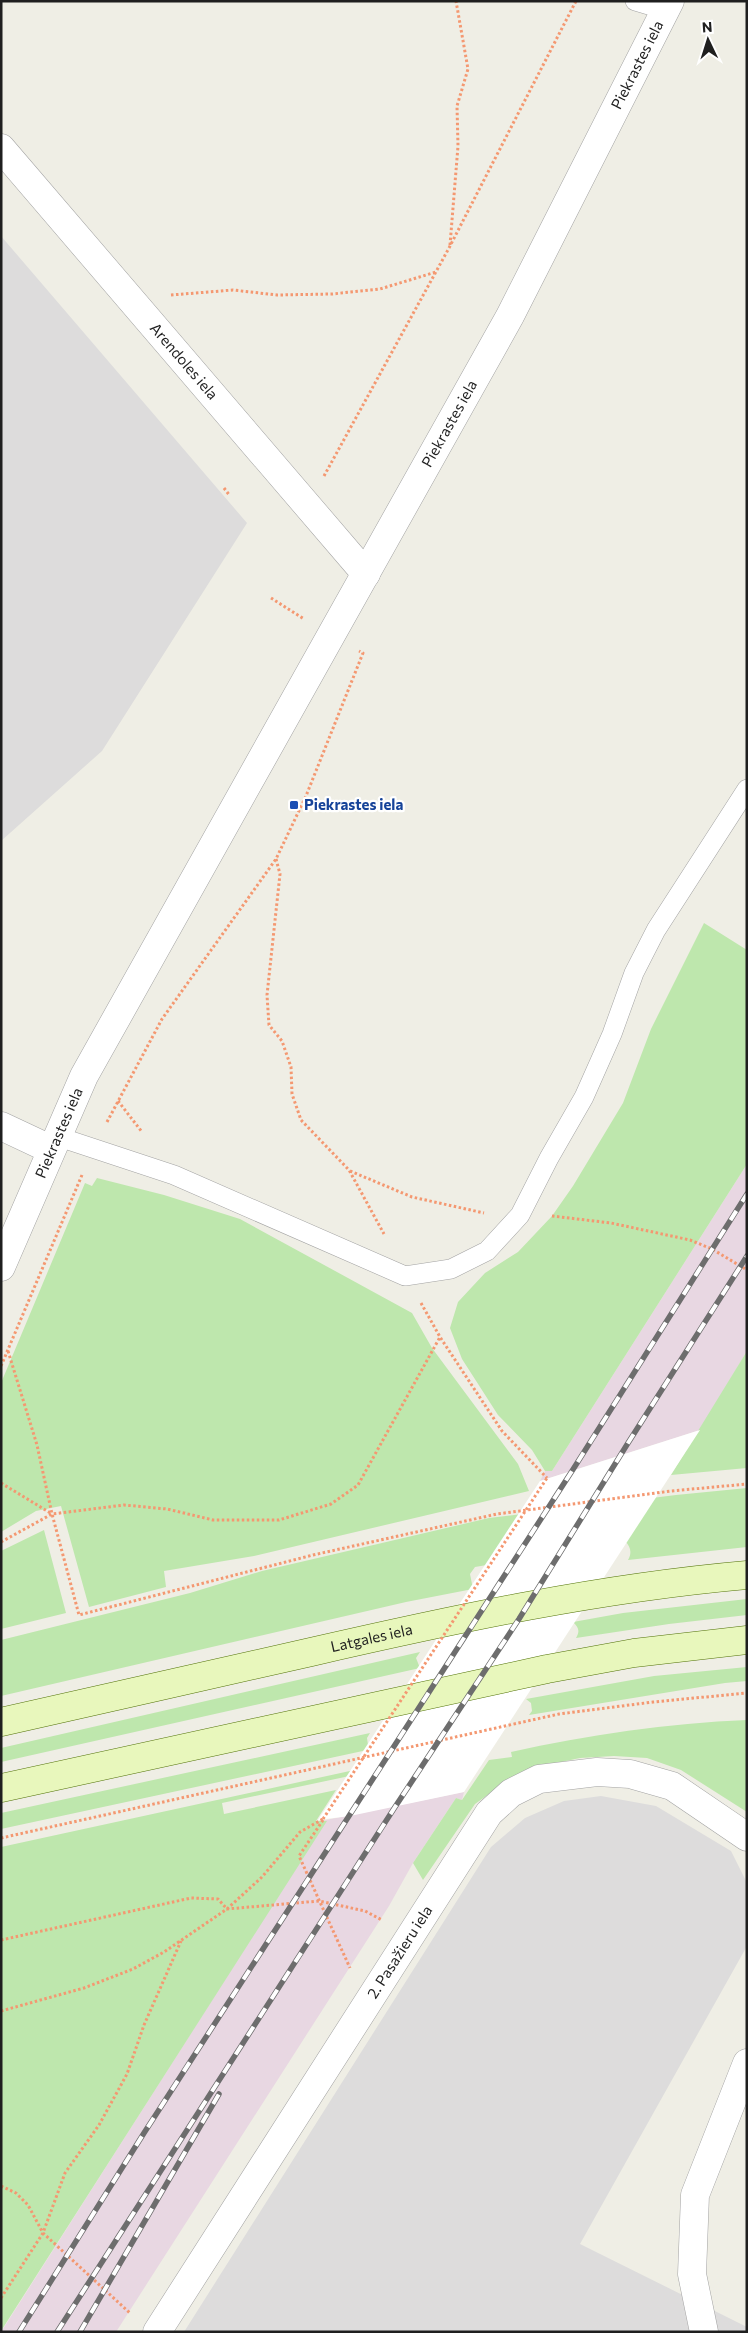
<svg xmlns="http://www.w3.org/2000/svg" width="748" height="2333" font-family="Commissioner,sans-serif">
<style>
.residential{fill:#dddcdc}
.industrial{fill:#e8d7e2}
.grass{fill:#bee7ad}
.pier{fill:#fff}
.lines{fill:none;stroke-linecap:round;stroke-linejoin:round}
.lane-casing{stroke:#a3a3a3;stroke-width:20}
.street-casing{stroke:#a3a3a3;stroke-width:29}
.secondary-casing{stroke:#527209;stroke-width:29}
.path{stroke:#f49871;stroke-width:3;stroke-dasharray:2.5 2.5;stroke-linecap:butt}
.lane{stroke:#fff;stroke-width:19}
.street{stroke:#fff;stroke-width:28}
.secondary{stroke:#e8f7bc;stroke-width:28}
.rail-casing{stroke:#6d6d6d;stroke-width:5.5}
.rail{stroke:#fff;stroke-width:4;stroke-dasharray:11;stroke-linecap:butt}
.path-bridge{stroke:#f49871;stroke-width:3;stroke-dasharray:2.5 2.5;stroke-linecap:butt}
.transit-dot{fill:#1a4fb4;stroke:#fff;stroke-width:2}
.labels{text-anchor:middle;stroke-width:4.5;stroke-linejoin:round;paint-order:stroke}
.street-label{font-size:15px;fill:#1f1f1f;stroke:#fff}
.transit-label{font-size:15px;font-weight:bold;fill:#164399;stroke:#fff;text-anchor:start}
</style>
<rect width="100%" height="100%" fill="#efeee5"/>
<path class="residential" d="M 1,236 L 247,523 L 102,751 L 1,841 Z
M 601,1796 L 656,1806 L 731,1851 L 747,1883 L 747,1946 L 580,2244 L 747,2327 L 747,2332 L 184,2332 L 491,1847 L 525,1818 L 564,1801 Z"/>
<path class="industrial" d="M 747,1164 L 747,1351 L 700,1430 L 540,1481 L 545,1471 L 552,1471 Z
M 464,1792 L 462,1800 L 456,1798 L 413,1863 L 389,1906 L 116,2332 L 1,2332 L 326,1821 L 316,1822 Z"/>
<path class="grass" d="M 704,923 L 747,950 L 747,1164 L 552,1471 L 545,1471 L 532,1450 L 498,1415 L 462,1359 L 450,1328 L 458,1302 L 485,1273 L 518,1252 L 552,1216 L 573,1186 L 623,1103 L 651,1029 Z
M 97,1178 L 164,1195 L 240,1219 L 412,1313 L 432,1348 L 518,1464 L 529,1491 L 254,1556 L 164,1571 L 166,1587 L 89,1607 L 61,1506 L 36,1511 L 1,1532 L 1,1383 L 85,1183 L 92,1186 Z
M 747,1351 L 747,1468 L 671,1475 Z
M 747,1488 L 747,1547 L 628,1560 C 632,1553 631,1547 625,1541 L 475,1567 L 470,1574 L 472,1584 L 478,1588 L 406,1602 L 1,1696 L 1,1640 L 190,1593 L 262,1571 L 489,1518 L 676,1495 Z
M 44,1530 L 66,1613 L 1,1629 L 1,1551 Z
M 747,1599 L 747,1615 L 669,1624 L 576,1638 C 580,1631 579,1628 573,1622 L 623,1613 Z
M 420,1652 L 416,1658 L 420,1668 L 1,1762 L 1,1748 Z
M 747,1667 L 747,1681 L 725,1683 L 529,1715 L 532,1711 L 531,1703 L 526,1699 L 654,1676 Z
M 747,1720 L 747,1812 L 681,1770 L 647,1758 L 614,1756 L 580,1758 L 547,1765 L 514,1776 L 475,1804 L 423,1880 L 413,1863 L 456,1798 L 462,1800 L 489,1760 L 512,1757 L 511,1752 C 588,1735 668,1723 747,1720 Z
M 370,1733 L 367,1738 L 368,1745 L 372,1749 L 1,1829 L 1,1813 Z
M 359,1769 L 359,1774 L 222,1803 L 224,1814 L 336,1790 L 316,1821 L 327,1821 L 1,2331 L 1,1847 Z"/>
<path class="pier" d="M 700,1430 L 464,1792 L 350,1816 L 318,1820 L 540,1481 Z"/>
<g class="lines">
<g class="lane-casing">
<path id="lane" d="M 635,1 L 665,10
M 56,1136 L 174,1175 L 405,1276 L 451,1269 L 487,1251 L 520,1215 L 549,1158 L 584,1097 L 612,1034 L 634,973 L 656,930 L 747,789"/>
</g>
<g class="street-casing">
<g id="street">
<path id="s1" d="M 1,148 L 366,574"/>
<path d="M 1,1126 L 50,1149"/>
<path id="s2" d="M 1,1267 L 84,1076 L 510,316 L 670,1"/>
<path id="s3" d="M 157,2332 L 489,1813 L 511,1793 L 539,1779 L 597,1772 L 630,1774 L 672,1786 L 747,1837"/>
<path d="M 704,2332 L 692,2274 L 695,2195 L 747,2063"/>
</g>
</g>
<g class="secondary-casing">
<g id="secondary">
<path id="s4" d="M 1,1722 C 104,1699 208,1675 311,1652 C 455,1619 599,1588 747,1575"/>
<path d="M 1,1788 L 547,1669 L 634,1653 L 747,1640"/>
</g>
</g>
<path class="path" d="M 450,245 L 458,146 L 457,106 L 468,69 L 456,1
M 171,295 L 233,290 L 277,295 L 332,294 L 380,289 L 436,272
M 324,476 L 449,248 L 576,1
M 224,488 L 230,496
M 271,598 L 304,619
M 276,859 L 280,874 L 267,995 L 269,1025 L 282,1041 L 291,1067 L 292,1094 L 301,1120 L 349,1170 L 384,1234
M 118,1101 L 142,1132
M 107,1122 L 162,1019 L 276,859 L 306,796 L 363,653 L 359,651
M 350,1171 L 412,1197 L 484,1213
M 552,1216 L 611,1223 L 690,1240 L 712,1249 L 747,1270
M 421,1303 L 440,1337 L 502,1431 L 547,1478
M 8,1351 L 37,1445 L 52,1514 L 79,1615 L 313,1555 L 497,1514 L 671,1491 L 747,1484
M 1,1366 L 82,1175
M 1,1483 L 52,1514
M 1,1542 L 52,1514 L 124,1505 L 167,1509 L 213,1520 L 279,1520 L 331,1504 L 358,1485 L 440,1337
M 323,1820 L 299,1856 L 350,1968
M 1,1838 L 559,1714 L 653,1702 L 747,1693
M 1,1940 L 191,1898 L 218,1899 L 227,1909 L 262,1877 L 300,1832 L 323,1819
M 1,2011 L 84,1988 L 133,1969 L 164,1952 L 227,1909 L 319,1901 L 365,1911 L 382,1920
M 1,2186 L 16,2193 L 28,2205 L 43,2233 L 131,2314
M 1,2298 L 43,2233 L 65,2173 L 99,2125 L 127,2074 L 144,2025 L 181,1941"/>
<use href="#lane" class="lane"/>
<use href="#street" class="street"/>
<use href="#secondary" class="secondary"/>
<g class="rail-casing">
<path id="rail" d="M 19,2332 L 144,2133 L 572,1471 L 747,1194
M 57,2332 L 395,1807 L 519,1619 L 628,1443 L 747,1256
M 80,2332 L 219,2094"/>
</g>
<use href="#rail" class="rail"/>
<path class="path-bridge" d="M 323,1819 L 547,1478"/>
</g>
<rect class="transit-dot" x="289" y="800" width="10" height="10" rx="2.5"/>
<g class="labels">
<g class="street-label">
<text dy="5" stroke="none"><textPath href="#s2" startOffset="1361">Piekrastes iela</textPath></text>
<text dy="5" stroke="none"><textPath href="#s1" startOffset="281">Arendoles iela</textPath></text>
<text dy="5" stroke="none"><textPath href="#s2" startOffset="956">Piekrastes iela</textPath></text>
<text dy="5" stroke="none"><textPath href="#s2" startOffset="146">Piekrastes iela</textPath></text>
<text dy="5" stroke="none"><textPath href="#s4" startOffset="380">Latgales iela</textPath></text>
<text dy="5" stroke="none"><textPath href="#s3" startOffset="451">2. Pasažieru iela</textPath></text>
</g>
<g class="transit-label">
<text x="304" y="810">Piekrastes iela</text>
</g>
</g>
<rect width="748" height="2333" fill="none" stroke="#1f1f1f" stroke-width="5"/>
<g transform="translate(708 40) rotate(356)" stroke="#ffffff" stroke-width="4" paint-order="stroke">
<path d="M0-4L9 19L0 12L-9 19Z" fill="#1f1f1f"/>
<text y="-8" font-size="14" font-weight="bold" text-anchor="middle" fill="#1f1f1f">N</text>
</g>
</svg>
